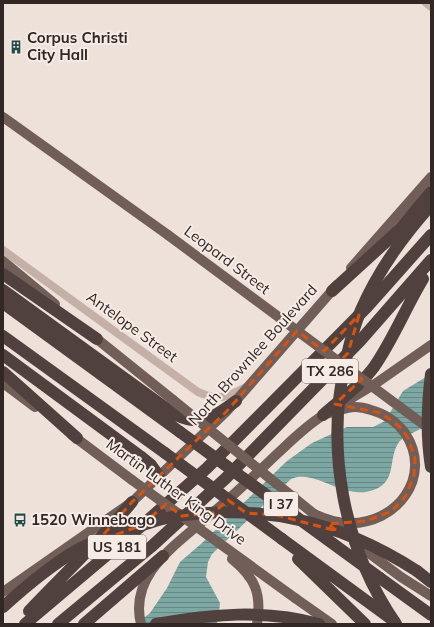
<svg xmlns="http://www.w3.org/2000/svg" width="434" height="627" font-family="Mulish,sans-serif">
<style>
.water{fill:url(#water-rules)}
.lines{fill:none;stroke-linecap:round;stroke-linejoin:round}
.minor{stroke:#c4b0a7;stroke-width:8}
.major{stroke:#715e59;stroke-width:10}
.highway{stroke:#51413e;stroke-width:12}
.major-bridge{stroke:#715e59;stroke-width:10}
.highway-bridge{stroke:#51413e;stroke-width:12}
.marked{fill:none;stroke:#d6540f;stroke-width:3;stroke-dasharray:8 5;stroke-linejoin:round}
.labels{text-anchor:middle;stroke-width:4;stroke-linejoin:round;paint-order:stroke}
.shield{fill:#f6ebe5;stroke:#6c625f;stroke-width:1}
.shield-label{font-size:14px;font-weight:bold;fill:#312826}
.poi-label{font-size:15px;font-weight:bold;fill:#312826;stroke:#f6ebe5;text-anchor:start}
.street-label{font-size:15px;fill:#312826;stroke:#f6ebe5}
</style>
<defs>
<pattern id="water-rules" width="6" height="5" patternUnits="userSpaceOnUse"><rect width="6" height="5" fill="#7ca7a2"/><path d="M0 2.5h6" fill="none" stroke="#668884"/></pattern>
</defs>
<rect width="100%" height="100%" fill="#ede1d9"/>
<path class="water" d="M 431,374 L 431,424 C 424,427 403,437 399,442 C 388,457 397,480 376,489 C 344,503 317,468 291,479 L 212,554 L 208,562 L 206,577 L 220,603 L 218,621 L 216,624 L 136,624 L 150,613 L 167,588 L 180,562 L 202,543 L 287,461 L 312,443 L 347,427 L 373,427 L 385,421 L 403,391 Z"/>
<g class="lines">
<path class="minor" d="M 426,3 L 431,7
M 3,250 L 198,392 C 203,394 208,396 213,397 C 224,399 237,392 246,387"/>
<path class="major" d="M 3,117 L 168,235
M 3,261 L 55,304
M 351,268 L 431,177
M 92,335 L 173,400
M 3,383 L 35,407
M 340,405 L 375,384 L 431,345
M 72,435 L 132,480
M 354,542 L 401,577 L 431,596
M 3,592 L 132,502 L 226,412 L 337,285
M 295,598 L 332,624
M 141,624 C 129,576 173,547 204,520 C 230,499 254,476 278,453 C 292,440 306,426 322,416 C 325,414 329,413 333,412 C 348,407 356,405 371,410 C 386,414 396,421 405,433 C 434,477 396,525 348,523 C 336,523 325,519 314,514"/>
<path class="highway" d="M 3,274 L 97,339
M 3,290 L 174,414 C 203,428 213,417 236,401
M 332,291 L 399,230 L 431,192
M 3,303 L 180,432
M 3,336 L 165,453
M 3,355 L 140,456 L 151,465 L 159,476
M 3,372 L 77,438
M 323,415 C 340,400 360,386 374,367 C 393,340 406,307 423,279
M 282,539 L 394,621
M 298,559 L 365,624
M 417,571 L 431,582
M 380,578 L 431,615
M 29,611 C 63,575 100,541 132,502
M 25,624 L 139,528 L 207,468 L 367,307 L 431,235
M 58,624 L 151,547 L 226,478 L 360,341 L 431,260
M 84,624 L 163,556"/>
<path class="major-bridge" d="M 168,235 L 431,430
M 173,400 L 314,514
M 132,480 L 295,598
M 232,559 C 255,578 262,593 257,624"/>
<path class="highway-bridge" d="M 431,374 C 427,405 426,436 431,467
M 180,432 L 380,578
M 165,453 L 282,539
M 3,607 C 26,586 50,566 77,550 C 95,540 117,533 137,527 C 146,524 156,520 166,518 C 258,502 338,520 417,571
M 156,624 C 210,614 266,609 319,624
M 396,624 C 343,547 325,449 346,359 C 350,342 354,326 361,310 C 378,271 403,236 431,205"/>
</g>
<path class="marked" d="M 359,315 L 348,353 L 339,362 L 362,379 L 335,404 L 381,413 L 400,427 L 408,438 L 415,458 L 414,476 L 405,497 L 392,511 L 366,521 L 328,524 L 337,531 L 276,515 L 246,513 L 228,500 L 213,513 L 182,516 L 166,504 L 142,525 L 97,542 L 132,502 L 226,412 L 297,331 L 324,351 Z"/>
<defs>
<g id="building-bare" transform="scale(1.08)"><path d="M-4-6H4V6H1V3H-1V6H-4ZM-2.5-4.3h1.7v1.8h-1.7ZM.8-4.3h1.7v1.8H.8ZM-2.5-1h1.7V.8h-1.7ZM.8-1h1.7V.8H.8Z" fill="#214d4a" stroke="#f6ebe5" stroke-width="2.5" paint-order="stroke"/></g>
<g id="bus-bare" transform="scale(1.08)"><path d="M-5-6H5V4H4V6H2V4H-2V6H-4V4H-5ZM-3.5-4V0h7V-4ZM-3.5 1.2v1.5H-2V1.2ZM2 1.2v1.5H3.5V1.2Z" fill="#214d4a" stroke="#f6ebe5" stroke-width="2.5" paint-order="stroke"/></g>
</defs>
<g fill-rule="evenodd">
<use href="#building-bare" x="16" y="47"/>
<use href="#bus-bare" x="20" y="520"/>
</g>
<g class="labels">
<g class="shield">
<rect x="302" y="359" width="56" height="24" rx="3"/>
<rect x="264" y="492" width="34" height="24" rx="3"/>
<rect x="88" y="535" width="58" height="24" rx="3"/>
</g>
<g class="shield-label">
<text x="330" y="376">TX 286</text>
<text x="281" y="509">I 37</text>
<text x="117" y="552">US 181</text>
</g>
<g class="poi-label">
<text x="27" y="43">Corpus Christi<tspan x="27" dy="17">City Hall</tspan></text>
<text x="31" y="525">1520 Winnebago</text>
</g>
<g class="street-label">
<text transform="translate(227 260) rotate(37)" y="5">Leopard Street</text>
<text transform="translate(132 327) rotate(36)" y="5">Antelope Street</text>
<text transform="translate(253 355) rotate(-48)" y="5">North Brownlee Boulevard</text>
<text transform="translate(176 492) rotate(36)" y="5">Martin Luther King Drive</text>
</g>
</g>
<rect width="434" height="627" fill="none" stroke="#312826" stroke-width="8"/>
</svg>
